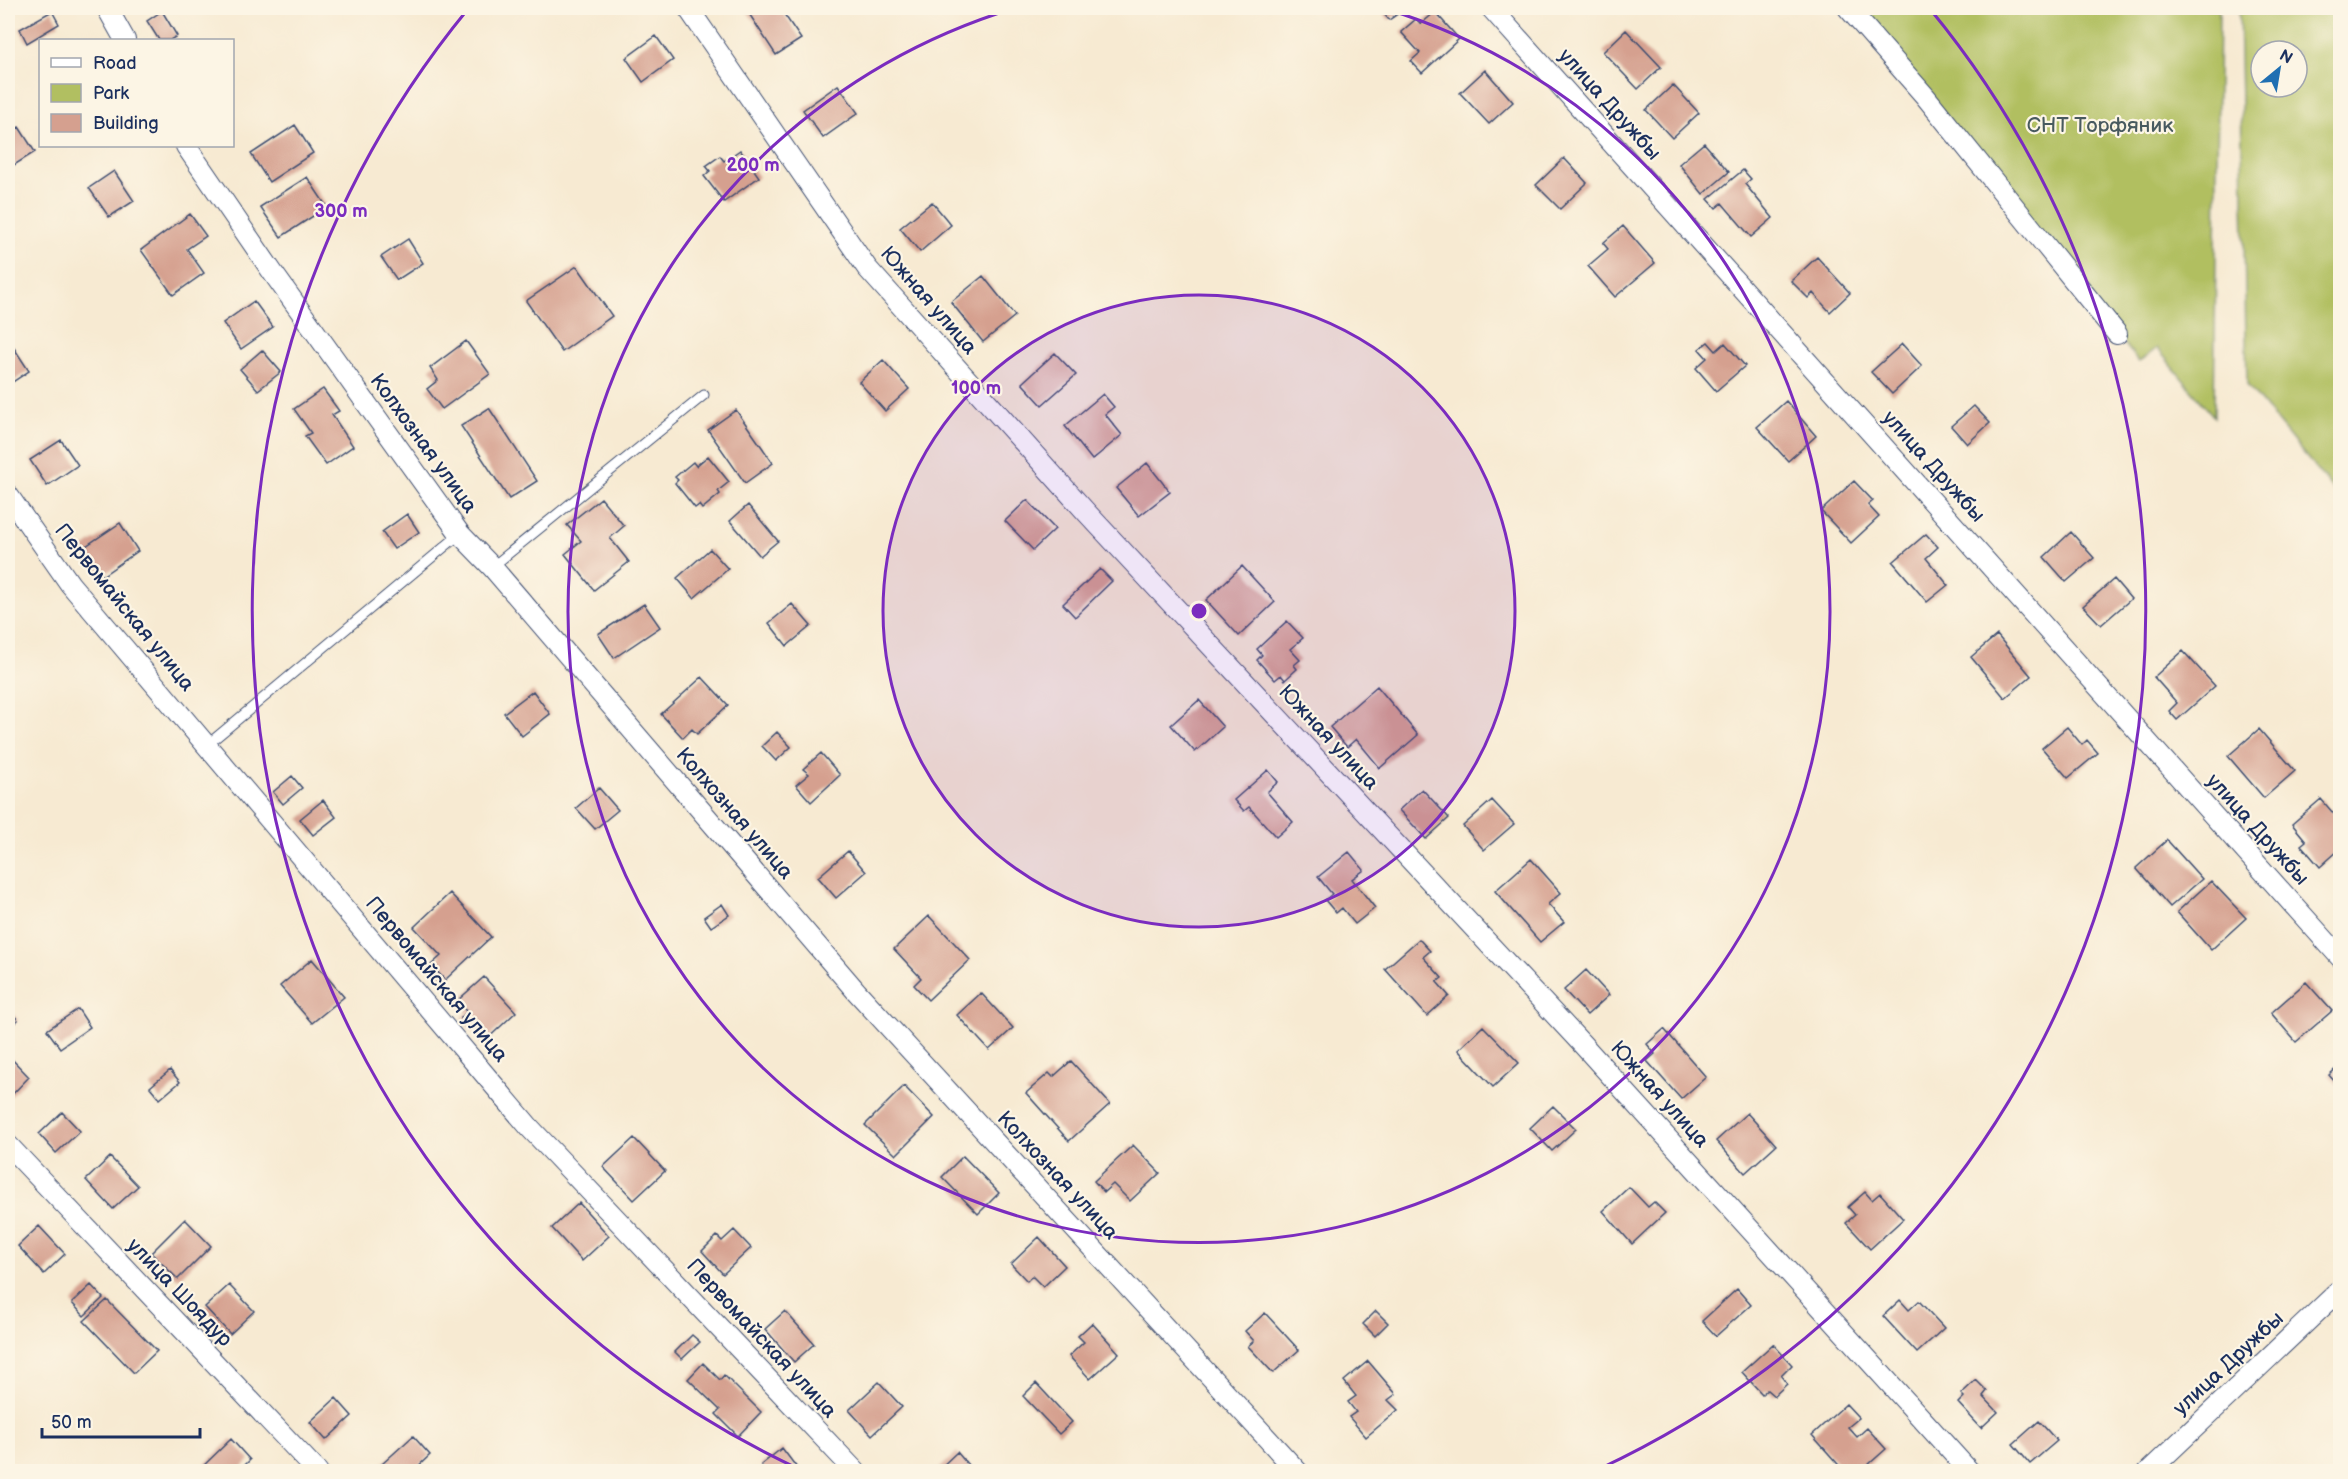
<svg xmlns="http://www.w3.org/2000/svg" width="2348" height="1479" font-family="'Balsamiq Sans',sans-serif">
<style>
.green{fill:#b1bf61;stroke:#667760;stroke-width:1.5;fill-rule:evenodd}
.building{fill:#d5a08f}
.lines{fill:none;stroke-linecap:round;stroke-linejoin:round}
.service-casing{stroke:#3c4b6f;stroke-width:11}
.minor-casing{stroke:#3c4b6f;stroke-width:22}
.service{stroke:#fff;stroke-width:9}
.minor{stroke:#fff;stroke-width:20}
.ring{fill:none;stroke:#7b2cbf;stroke-width:3}
.labels{text-anchor:middle;stroke-width:4.5;stroke-linejoin:round;paint-order:stroke}
.street-label{font-size:21px;fill:#1b2f5e;stroke:#fcf5e5}
.park-label{font-size:21px;fill:#485a5f;stroke:#fcf5e5}
.centre{fill:#7b2cbf;stroke:#fcf5e5;stroke-width:3}
.ring-label{font-size:18px;text-anchor:middle;font-weight:bold;fill:#7b2cbf;stroke:#fcf5e5;stroke-width:4.5;stroke-linejoin:round;paint-order:stroke}
</style>
<rect width="100%" height="100%" fill="#fcf5e5"/>
<filter id="ink" filterUnits="userSpaceOnUse"><feTurbulence type="fractalNoise" baseFrequency=".0167" numOctaves="2"/><feDisplacementMap in="SourceGraphic" scale="12" xChannelSelector="R" yChannelSelector="G"/><feConvolveMatrix kernelMatrix="1 2 1 2 8 2 1 2 1" color-interpolation-filters="sRGB"/></filter>
<filter id="wash" filterUnits="userSpaceOnUse"><feTurbulence type="fractalNoise" baseFrequency=".008" numOctaves="4" result="noise"/><feDisplacementMap in="SourceGraphic" scale="24" xChannelSelector="R" yChannelSelector="G"/><feGaussianBlur stdDeviation="1.35" result="paint"/><feColorMatrix in="noise" values="0 0 0 0 0 0 0 0 0 0 0 0 0 0 0 0 0 1.4 0 .05"/><feComposite in="paint" operator="in"/></filter>
<g filter="url(#wash)">
<rect width="100%" height="100%" fill="#f7ead2"/>
<path class="green" d="M 1848,8 L 2219,8 L 2214,417 L 2157,348 L 2139,362 L 1925,96 Z
M 2239,8 L 2340,8 L 2340,498 L 2247,385 ZM 2261,51 L 2297,51 L 2297,87 L 2261,87 Z"/>
<g id="blocks">
<path class="building" d="M 748,8 L 780,8 L 801,39 L 776,55 L 746,9 Z
M 1379,8 L 1406,8 L 1389,20 Z
M 52,11 L 59,24 L 27,43 L 20,29 Z
M 162,11 L 177,36 L 170,40 L 159,40 L 147,21 Z
M 1435,12 L 1459,39 L 1422,73 L 1411,61 L 1420,53 L 1401,32 L 1416,19 L 1421,24 Z
M 1626,30 L 1661,67 L 1638,89 L 1603,52 Z
M 656,36 L 673,60 L 643,82 L 626,58 Z
M 1485,70 L 1513,102 L 1489,124 L 1460,93 Z
M 838,85 L 858,113 L 823,138 L 803,110 Z
M 1673,85 L 1699,113 L 1672,138 L 1646,110 Z
M 295,125 L 313,153 L 269,182 L 251,154 Z
M 19,127 L 35,152 L 11,167 L 8,161 L 8,134 Z
M 1704,143 L 1729,172 L 1703,194 L 1679,164 Z
M 740,150 L 759,177 L 724,202 L 704,176 L 710,171 L 706,166 L 720,156 L 724,161 Z
M 1564,158 L 1587,183 L 1560,209 L 1536,185 Z
M 1743,170 L 1751,179 L 1745,184 L 1773,218 L 1751,237 L 1722,203 L 1716,208 L 1708,199 Z
M 114,171 L 134,201 L 109,217 L 89,188 Z
M 307,177 L 327,207 L 281,237 L 260,207 Z
M 932,202 L 951,225 L 920,252 L 900,228 Z
M 190,214 L 206,236 L 187,249 L 204,273 L 173,295 L 141,250 Z
M 1623,226 L 1655,263 L 1615,297 L 1588,266 L 1608,249 L 1603,243 Z
M 408,239 L 423,263 L 397,280 L 381,257 Z
M 1817,257 L 1850,293 L 1830,312 L 1813,293 L 1808,298 L 1791,281 Z
M 577,266 L 612,316 L 562,352 L 526,301 Z
M 983,276 L 1015,316 L 983,342 L 951,302 Z
M 254,301 L 273,327 L 241,349 L 223,323 Z
M 466,341 L 490,374 L 442,409 L 427,389 L 438,380 L 430,368 Z
M 1708,342 L 1716,351 L 1725,343 L 1745,366 L 1716,391 L 1696,368 L 1707,358 L 1699,349 Z
M 1902,344 L 1922,366 L 1892,394 L 1871,372 Z
M 14,348 L 29,371 L 8,385 L 8,352 Z
M 262,350 L 281,372 L 258,390 L 240,369 Z
M 1055,353 L 1076,375 L 1042,405 L 1022,383 Z
M 883,360 L 909,389 L 885,411 L 859,382 Z
M 323,389 L 339,411 L 332,415 L 353,446 L 326,465 L 305,436 L 311,433 L 294,409 Z
M 1103,394 L 1114,407 L 1105,414 L 1122,435 L 1092,460 L 1065,426 Z
M 1786,401 L 1816,436 L 1788,461 L 1757,427 Z
M 1974,406 L 1990,423 L 1967,444 L 1951,426 Z
M 489,408 L 537,481 L 509,499 L 461,426 Z
M 736,410 L 773,463 L 745,483 L 708,430 Z
M 61,440 L 78,465 L 47,486 L 30,460 Z
M 708,456 L 729,482 L 718,491 L 720,494 L 702,509 L 699,505 L 695,508 L 675,483 L 678,480 L 675,477 L 693,462 L 696,466 Z
M 1147,463 L 1170,492 L 1139,516 L 1116,488 Z
M 1854,481 L 1873,501 L 1868,505 L 1879,517 L 1851,543 L 1821,511 Z
M 601,498 L 624,526 L 610,538 L 629,562 L 594,590 L 565,554 L 581,541 L 567,525 Z
M 1027,500 L 1055,529 L 1033,550 L 1005,521 Z
M 748,505 L 778,541 L 760,556 L 730,521 Z
M 407,514 L 419,532 L 394,549 L 382,532 Z
M 120,523 L 138,551 L 102,576 L 83,548 Z
M 2071,532 L 2094,558 L 2066,582 L 2044,557 Z
M 1926,534 L 1938,547 L 1926,558 L 1948,585 L 1927,602 L 1893,562 Z
M 710,549 L 728,569 L 694,598 L 677,578 Z
M 1242,566 L 1275,602 L 1239,636 L 1206,600 Z
M 1100,569 L 1112,581 L 1075,617 L 1063,604 Z
M 2114,579 L 2131,599 L 2101,625 L 2083,606 Z
M 644,604 L 660,627 L 614,658 L 598,634 Z
M 792,604 L 811,626 L 787,646 L 769,623 Z
M 1287,621 L 1303,638 L 1290,649 L 1300,660 L 1294,665 L 1297,669 L 1285,680 L 1281,675 L 1275,680 L 1257,660 L 1262,655 L 1257,649 Z
M 1997,635 L 2031,676 L 2005,698 L 1971,657 Z
M 2183,651 L 2215,686 L 2177,720 L 2169,711 L 2177,703 L 2154,677 Z
M 702,677 L 728,705 L 697,734 L 692,729 L 683,738 L 661,714 Z
M 1377,686 L 1418,735 L 1380,768 L 1356,739 L 1347,747 L 1330,727 Z
M 533,691 L 550,714 L 522,736 L 504,713 Z
M 1199,700 L 1223,727 L 1195,752 L 1171,725 Z
M 2067,727 L 2082,745 L 2087,740 L 2098,753 L 2068,778 L 2042,748 Z
M 2259,729 L 2295,771 L 2264,798 L 2228,756 Z
M 777,732 L 791,747 L 776,761 L 762,746 Z
M 821,753 L 840,775 L 811,802 L 796,785 L 809,774 L 803,769 Z
M 1268,770 L 1278,782 L 1267,792 L 1293,822 L 1276,837 L 1249,807 L 1244,811 L 1234,800 Z
M 292,776 L 302,788 L 283,804 L 273,792 Z
M 599,788 L 618,810 L 595,829 L 576,808 Z
M 1422,789 L 1449,818 L 1426,839 L 1399,810 Z
M 2321,799 L 2340,821 L 2340,849 L 2320,867 L 2301,845 L 2306,841 L 2292,824 Z
M 323,800 L 336,817 L 313,835 L 300,819 Z
M 1492,800 L 1514,824 L 1484,850 L 1463,826 Z
M 2167,840 L 2202,879 L 2170,907 L 2136,868 Z
M 848,851 L 866,872 L 836,898 L 818,877 Z
M 1349,852 L 1364,870 L 1352,879 L 1375,908 L 1355,924 L 1342,908 L 1336,913 L 1325,900 L 1332,894 L 1318,877 Z
M 1531,859 L 1561,893 L 1548,904 L 1564,922 L 1540,942 L 1495,891 Z
M 2211,881 L 2246,918 L 2211,950 L 2177,912 Z
M 450,893 L 491,937 L 445,980 L 431,965 L 441,956 L 414,927 Z
M 722,904 L 729,915 L 711,927 L 704,917 Z
M 929,916 L 970,960 L 928,1000 L 914,985 L 921,978 L 894,949 Z
M 1419,939 L 1430,951 L 1423,957 L 1442,978 L 1437,982 L 1449,996 L 1427,1016 L 1385,969 Z
M 312,959 L 344,997 L 312,1023 L 280,986 Z
M 1586,970 L 1609,995 L 1587,1015 L 1564,990 Z
M 484,977 L 516,1012 L 483,1043 L 461,1018 L 467,1012 L 457,1001 Z
M 2306,982 L 2332,1011 L 2296,1042 L 2271,1013 Z
M 981,993 L 1013,1028 L 989,1050 L 957,1015 Z
M 8,1009 L 18,1020 L 8,1029 Z
M 78,1009 L 90,1027 L 60,1048 L 47,1030 Z
M 1483,1026 L 1519,1063 L 1493,1087 L 1458,1050 Z
M 1664,1029 L 1706,1077 L 1681,1099 L 1647,1061 L 1655,1054 L 1647,1044 Z
M 8,1055 L 29,1077 L 8,1099 Z
M 1071,1061 L 1110,1104 L 1069,1141 L 1026,1093 L 1049,1073 L 1053,1077 Z
M 2340,1065 L 2340,1088 L 2329,1075 Z
M 170,1070 L 180,1082 L 160,1099 L 150,1087 Z
M 904,1086 L 934,1117 L 896,1155 L 865,1125 Z
M 1553,1106 L 1576,1129 L 1552,1151 L 1530,1128 Z
M 62,1112 L 80,1131 L 56,1153 L 39,1134 Z
M 1747,1113 L 1776,1145 L 1745,1173 L 1716,1141 Z
M 634,1138 L 665,1171 L 634,1200 L 603,1167 Z
M 1133,1145 L 1160,1173 L 1130,1201 L 1113,1184 L 1104,1192 L 1094,1181 Z
M 963,1156 L 999,1193 L 978,1214 L 942,1177 Z
M 110,1157 L 138,1186 L 113,1209 L 86,1180 Z
M 1629,1187 L 1648,1207 L 1654,1202 L 1665,1213 L 1632,1244 L 1603,1211 Z
M 1865,1192 L 1872,1200 L 1880,1193 L 1903,1219 L 1870,1249 L 1846,1223 L 1855,1215 L 1848,1207 Z
M 579,1203 L 609,1236 L 582,1261 L 552,1228 Z
M 185,1219 L 211,1246 L 178,1279 L 151,1253 Z
M 39,1226 L 65,1254 L 44,1274 L 18,1246 Z
M 734,1230 L 751,1248 L 723,1274 L 702,1251 L 717,1236 L 722,1241 Z
M 1039,1237 L 1065,1266 L 1043,1287 L 1032,1276 L 1027,1281 L 1011,1264 Z
M 91,1285 L 103,1298 L 84,1316 L 72,1303 Z
M 229,1285 L 254,1311 L 230,1334 L 205,1307 Z
M 1737,1289 L 1751,1305 L 1716,1336 L 1702,1321 Z
M 107,1300 L 157,1351 L 134,1373 L 84,1321 Z
M 1900,1300 L 1909,1310 L 1919,1301 L 1944,1328 L 1917,1353 L 1883,1316 Z
M 785,1311 L 814,1344 L 794,1362 L 765,1329 Z
M 1376,1311 L 1388,1323 L 1375,1336 L 1363,1324 Z
M 1265,1313 L 1299,1350 L 1273,1373 L 1248,1346 L 1254,1341 L 1245,1331 Z
M 1092,1323 L 1119,1353 L 1090,1379 L 1069,1356 L 1084,1342 L 1078,1336 Z
M 692,1335 L 700,1342 L 682,1359 L 675,1352 Z
M 1773,1344 L 1792,1365 L 1781,1376 L 1787,1384 L 1774,1396 L 1767,1390 L 1762,1394 L 1742,1372 Z
M 1368,1361 L 1396,1394 L 1388,1400 L 1398,1410 L 1366,1437 L 1349,1417 L 1356,1412 L 1348,1402 L 1356,1396 L 1344,1381 Z
M 703,1363 L 720,1380 L 724,1375 L 761,1412 L 738,1436 L 716,1414 L 720,1410 L 688,1379 Z
M 1976,1380 L 1987,1391 L 1983,1396 L 1998,1412 L 1981,1428 L 1958,1403 L 1964,1397 L 1961,1394 Z
M 879,1382 L 902,1407 L 872,1435 L 849,1410 Z
M 1036,1383 L 1072,1422 L 1059,1434 L 1023,1396 Z
M 336,1398 L 352,1416 L 326,1440 L 310,1422 Z
M 1846,1404 L 1859,1418 L 1848,1427 L 1857,1437 L 1867,1428 L 1886,1449 L 1860,1472 L 1845,1472 L 1812,1435 Z
M 2039,1421 L 2057,1441 L 2030,1464 L 2013,1444 Z
M 413,1436 L 430,1455 L 412,1472 L 388,1472 L 382,1464 Z
M 231,1439 L 250,1460 L 238,1472 L 197,1472 Z
M 782,1448 L 797,1468 L 793,1472 L 766,1472 L 761,1465 Z
M 957,1452 L 974,1472 L 936,1472 Z"/>
</g>
</g>
<g filter="url(#ink)">
<use href="#blocks" fill-opacity="0" stroke="#3c4b6f" stroke-width="1.5"/>
<g class="lines">
<g class="service-casing">
<path id="service" d="M 492,567 L 704,395
M 207,745 L 460,534"/>
</g>
<g class="minor-casing">
<path id="minor" d="M 107,8 L 125,40
M 688,8 L 867,268 L 1087,513 L 1583,1045 L 1970,1472
M 1491,8 L 2340,957
M 1848,8 L 1925,96 L 2117,334
M 186,146 L 273,273 L 460,534 L 492,567 L 856,991 L 1298,1472
M 8,495 L 70,584 L 530,1128 L 856,1472
M 8,1145 L 318,1472
M 2148,1472 L 2340,1290"/>
</g>
<use href="#service" class="service"/>
<use href="#minor" class="minor"/>
</g>
</g>
<circle cx="1199" cy="611" r="316" fill="#7b2cbf" fill-opacity=".12"/>
<g class="ring">
<circle cx="1199" cy="611" r="316"/>
<path d="M1383 8A631 631 0 1 1 1015 8"/>
<path d="M799 1469A947 947 0 0 1 468 9M1930 9A947 947 0 0 1 1599 1469"/>
</g>
<g class="labels">
<g class="street-label">
<text transform="translate(1610 104) rotate(48)" y="7">улица Дружбы</text>
<text transform="translate(929 300) rotate(49)" y="7">Южная улица</text>
<text transform="translate(424 443) rotate(54)" y="7">Колхозная улица</text>
<text transform="translate(1934 466) rotate(48)" y="7">улица Дружбы</text>
<text transform="translate(125 607) rotate(51)" y="7">Первомайская улица</text>
<text transform="translate(1329 737) rotate(47)" y="7">Южная улица</text>
<text transform="translate(735 813) rotate(49)" y="7">Колхозная улица</text>
<text transform="translate(2258 829) rotate(48)" y="7">улица Дружбы</text>
<text transform="translate(437 979) rotate(50)" y="7">Первомайская улица</text>
<text transform="translate(1660 1094) rotate(48)" y="7">Южная улица</text>
<text transform="translate(1058 1175) rotate(47)" y="7">Колхозная улица</text>
<text transform="translate(180 1292) rotate(46)" y="7">улица Шоядур</text>
<text transform="translate(762 1338) rotate(47)" y="7">Первомайская улица</text>
<text transform="translate(2228 1363) rotate(-43)" y="7">улица Дружбы</text>
</g>
<g class="park-label">
<text x="2100" y="132">СНТ Торфяник</text>
</g>
</g>
<circle cx="1199" cy="611" r="9" class="centre"/>
<g class="ring-label">
<text x="753" y="171">200 m</text>
<text x="341" y="217">300 m</text>
<text x="976" y="394">100 m</text>
</g>
<rect width="2348" height="1479" fill="none" stroke="#fcf5e5" stroke-width="30"/>
<rect x="39" y="39" width="195" height="108" fill="#fcf5e5" stroke="#a2a6af" stroke-width="1.5"/>
<rect x="51" y="58" width="30" height="9" fill="#ffffff" stroke="#a2a6af" stroke-width="1.5"/>
<text x="93" y="69" font-size="18" fill="#1b2f5e">Road</text>
<rect x="51" y="84" width="30" height="18" fill="#b1bf61" stroke="#a2a6af" stroke-width="1.5"/>
<text x="93" y="99" font-size="18" fill="#1b2f5e">Park</text>
<rect x="51" y="114" width="30" height="18" fill="#d5a08f" stroke="#a2a6af" stroke-width="1.5"/>
<text x="93" y="129" font-size="18" fill="#1b2f5e">Building</text>
<g transform="translate(2279 69) rotate(30)"><circle r="28" fill="#fcf5e5" stroke="#a2a6af" stroke-width="1.5"/>
<path d="M0-4.5L10 22L0 15L-10 22Z" fill="#1f6fb2"/>
<text y="-9" font-size="16" font-weight="bold" text-anchor="middle" fill="#1b2f5e">N</text>
</g>
<path d="M42 1428v9h158v-9" fill="none" stroke="#1b2f5e" stroke-width="3"/>
<text x="51" y="1428" font-size="18" fill="#1b2f5e" stroke="#fcf5e5" stroke-width="4.5" paint-order="stroke">50 m</text>
</svg>
